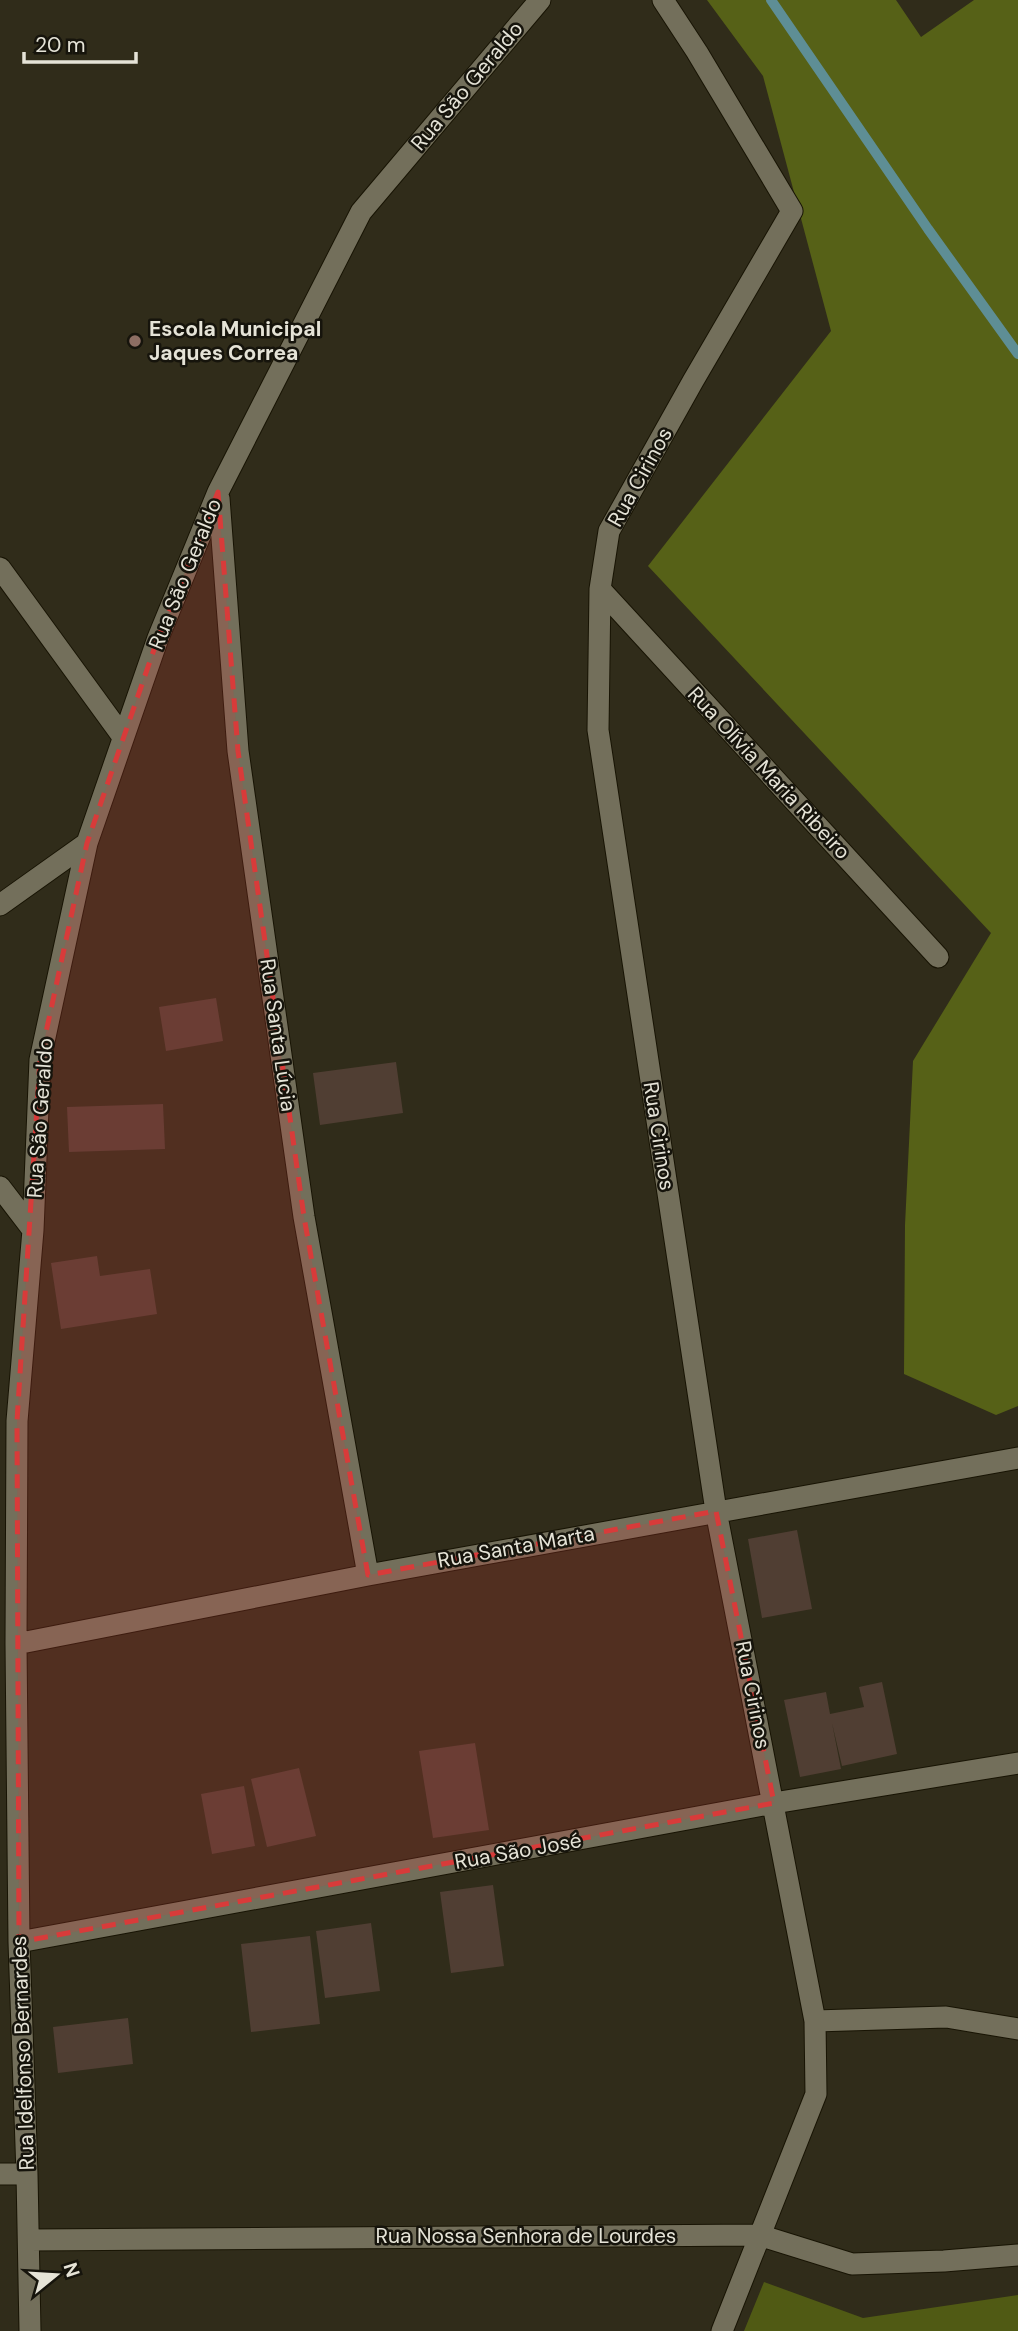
<svg xmlns="http://www.w3.org/2000/svg" width="1018" height="2331" font-family="'DM Sans',sans-serif">
<style>
.green{fill:#505a14}
.forest{fill:#566117}
.lines{fill:none;stroke-linecap:round;stroke-linejoin:round}
.stream{stroke:#5e8e95;stroke-width:10}
.building{fill:#503e33}
.minor-casing{stroke:#181404;stroke-width:23}
.minor{stroke:#736f5b;stroke-width:21}
.marked{fill:#d83b3a;fill-opacity:0.2;stroke:#d83b3a;stroke-width:5;stroke-dasharray:14 9;stroke-linejoin:round}
.education-dot{fill:#8d6e63;stroke:#16140c;stroke-width:2.5}
.labels{text-anchor:middle;stroke-width:5;stroke-linejoin:round;paint-order:stroke}
.street-label{font-size:21px;fill:#e5e3d7;stroke:#16140c}
.poi-label{font-size:21px;font-weight:bold;fill:#e5e3d7;stroke:#16140c;text-anchor:start}
</style>
<rect width="100%" height="100%" fill="#302c1a"/>
<path class="green" d="M 764,2282 L 863,2318 L 1018,2295 L 1018,2331 L 744,2331 Z"/>
<path class="forest" d="M 707,0 L 896,0 L 921,37 L 974,0 L 1018,0 L 1018,1406 L 996,1415 L 904,1374 L 905,1225 L 913,1061 L 991,933 L 648,566 L 831,331 L 763,76 Z"/>
<g class="lines">
<path class="stream" d="M 771,0 L 928,229 L 1018,354"/>
</g>
<path class="building" d="M 216,998 L 223,1041 L 166,1051 L 159,1007 Z
M 396,1062 L 403,1113 L 320,1125 L 313,1073 Z
M 163,1104 L 165,1149 L 69,1152 L 67,1107 Z
M 97,1256 L 100,1276 L 150,1269 L 157,1314 L 61,1329 L 51,1263 Z
M 797,1530 L 812,1609 L 762,1618 L 748,1539 Z
M 882,1682 L 897,1754 L 842,1766 L 832,1723 L 841,1769 L 800,1777 L 784,1700 L 826,1692 L 830,1714 L 864,1707 L 859,1687 Z
M 475,1743 L 489,1830 L 433,1838 L 419,1751 Z
M 299,1768 L 316,1836 L 267,1847 L 251,1779 Z
M 244,1786 L 255,1846 L 212,1854 L 201,1794 Z
M 493,1885 L 504,1966 L 451,1973 L 440,1892 Z
M 371,1923 L 380,1991 L 325,1998 L 316,1931 Z
M 310,1936 L 320,2024 L 251,2032 L 241,1944 Z
M 128,2018 L 133,2064 L 58,2073 L 53,2027 Z"/>
<g class="lines">
<g class="minor-casing">
<path id="minor" d="M 663,0 L 697,52 L 792,211 L 693,381 L 609,531 L 600,589 L 598,730 L 716,1511 L 815,2021 L 816,2094 L 722,2331
M 219,498 L 238,751 L 304,1217 L 368,1575
M 0,568 L 123,737
M 600,589 L 938,957
M 0,905 L 87,843
M 0,1187 L 33,1230
M 16,1644 L 368,1575 L 1018,1458
M 19,1942 L 774,1803 L 1018,1763
M 815,2021 L 946,2017 L 1018,2029
M 0,2174 L 27,2174
M 29,2240 L 759,2235 L 852,2264 L 944,2261 L 1018,2255
M 30,2331 L 27,2174 L 19,1942 L 16,1644 L 17,1421 L 33,1230 L 40,1060 L 87,843 L 158,638 L 218,492 L 361,212 L 540,0"/>
</g>
<use href="#minor" class="minor"/>
</g>
<path class="marked" d="M 218,492 L 238,751 L 304,1217 L 368,1575 L 716,1511 L 774,1803 L 19,1942 L 17,1421 L 40,1060 L 87,843 L 158,638 Z"/>
<circle class="education-dot" cx="135" cy="341" r="7"/>
<g class="labels">
<g class="street-label">
<text transform="translate(467 86) rotate(-50)" y="7">Rua São Geraldo</text>
<text transform="translate(640 477) rotate(-61)" y="7">Rua Cirinos</text>
<text transform="translate(185 574) rotate(-68)" y="7">Rua São Geraldo</text>
<text transform="translate(769 773) rotate(47)" y="7">Rua Olívia Maria Ribeiro</text>
<text transform="translate(278 1035) rotate(82)" y="7">Rua Santa Lúcia</text>
<text transform="translate(40 1118) rotate(-86)" y="7">Rua São Geraldo</text>
<text transform="translate(659 1136) rotate(81)" y="7">Rua Cirinos</text>
<text transform="translate(516 1547) rotate(-10)" y="7">Rua Santa Marta</text>
<text transform="translate(753 1695) rotate(79)" y="7">Rua Cirinos</text>
<text transform="translate(518 1851) rotate(-10)" y="7">Rua São José</text>
<text transform="translate(23 2053) rotate(-92)" y="7">Rua Idelfonso Bernardes</text>
<text x="526" y="2243">Rua Nossa Senhora de Lourdes</text>
</g>
<g class="poi-label">
<text x="149" y="336">Escola Municipal<tspan x="149" dy="24">Jaques Correa</tspan></text>
</g>
</g>
<g transform="translate(56 2275) rotate(72)" stroke="#16140c" stroke-width="5" paint-order="stroke">
<path d="M0-5L12 26L0 18L-12 26Z" fill="#e5e3d7"/>
<text y="-10" font-size="19" font-weight="bold" text-anchor="middle" fill="#e5e3d7">N</text>
</g>
<path d="M24 52v10h112v-10" fill="none" stroke="#e5e3d7" stroke-width="3.5"/>
<text x="35" y="52" font-size="21" fill="#e5e3d7" stroke="#16140c" stroke-width="5" paint-order="stroke">20 m</text>
</svg>
